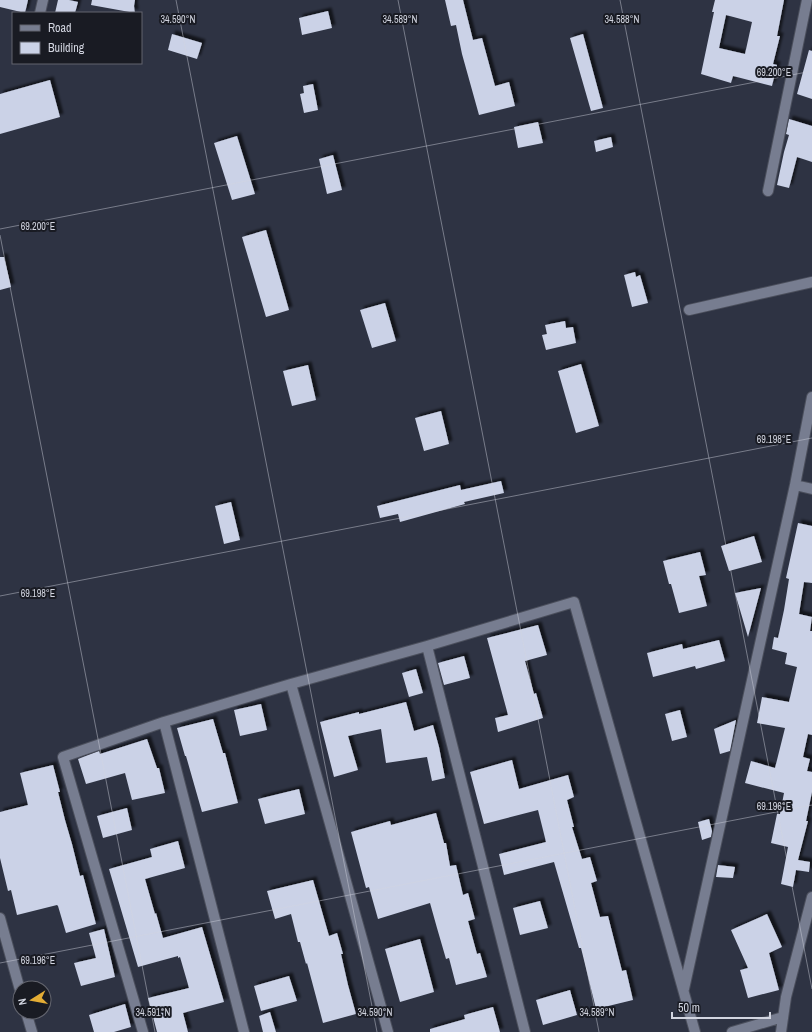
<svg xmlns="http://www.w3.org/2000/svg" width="812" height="1032" font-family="'Archivo Narrow',sans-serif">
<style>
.building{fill:#cbd2e7;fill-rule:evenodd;filter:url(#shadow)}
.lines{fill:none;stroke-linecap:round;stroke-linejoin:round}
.minor-casing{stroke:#4b4f5c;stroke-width:12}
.minor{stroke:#777d90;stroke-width:10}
.ticks{fill:none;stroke:#d2d5e0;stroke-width:1;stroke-opacity:0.45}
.ticks-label{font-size:10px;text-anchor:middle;fill:#d2d5e0;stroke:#191b23;stroke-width:4;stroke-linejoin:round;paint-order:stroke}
</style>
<defs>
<filter id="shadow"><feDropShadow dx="3.5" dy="-3.5" stdDeviation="1" flood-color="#0009"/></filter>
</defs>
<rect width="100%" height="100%" fill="#2e3343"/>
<path class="building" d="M 0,0 L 28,0 L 25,13 L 0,7 Z
M 58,0 L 69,0 L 78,2 L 75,13 L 55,13 Z
M 92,0 L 135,0 L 134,6 L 135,13 L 91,5 Z
M 445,0 L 463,0 L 473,40 L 482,38 L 495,86 L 509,82 L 515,106 L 479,115 L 462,54 L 456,25 L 451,26 Z
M 715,0 L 784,0 L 777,36 L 780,36 L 773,64 L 777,65 L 772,86 L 733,76 L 731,83 L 701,74 L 714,12 L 712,12 ZM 726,15 L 752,22 L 745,54 L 719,48 Z
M 328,11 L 332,28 L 302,35 L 299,18 Z
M 172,34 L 202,43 L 197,59 L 168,50 Z
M 583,34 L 603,108 L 591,111 L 570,38 Z
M 809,50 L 812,51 L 812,99 L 797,94 Z
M 50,80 L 60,117 L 0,134 L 0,94 Z
M 313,84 L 318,110 L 304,113 L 300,94 L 304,93 L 303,86 Z
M 789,119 L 812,126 L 812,162 L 797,157 L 789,188 L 777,185 L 784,152 L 789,135 L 786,134 Z
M 538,122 L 543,143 L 518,148 L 514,127 Z
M 237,136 L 255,194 L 232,200 L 214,143 Z
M 611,137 L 613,147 L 596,152 L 594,141 Z
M 333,155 L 342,190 L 327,194 L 319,159 Z
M 266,230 L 289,310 L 266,317 L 242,237 Z
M 0,257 L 4,257 L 11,287 L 0,290 Z
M 635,272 L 636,277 L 640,275 L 648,303 L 632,307 L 624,275 Z
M 385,303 L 396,341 L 372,348 L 360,310 Z
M 565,321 L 566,328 L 573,327 L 576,343 L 546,350 L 542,335 L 547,334 L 545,325 Z
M 581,364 L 599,426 L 576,433 L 558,371 Z
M 308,365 L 316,400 L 292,406 L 283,371 Z
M 441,411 L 449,444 L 424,451 L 415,418 Z
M 501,481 L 504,493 L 464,502 L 465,504 L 400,522 L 398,514 L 380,518 L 377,506 L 460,485 L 461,490 Z
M 231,502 L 240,540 L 224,544 L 215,506 Z
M 798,523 L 812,526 L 812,583 L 804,582 L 799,614 L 812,617 L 810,631 L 812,631 L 812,735 L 808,734 L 803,757 L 810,759 L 807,771 L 812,772 L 812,792 L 806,821 L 808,821 L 798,860 L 810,862 L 809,872 L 796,870 L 793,887 L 781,884 L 788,847 L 771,843 L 777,814 L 780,814 L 784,793 L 745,783 L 751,761 L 775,768 L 785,728 L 757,723 L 762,697 L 789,702 L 797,667 L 785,664 L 787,653 L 772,649 L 774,637 L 778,638 L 784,610 L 789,579 L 786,578 Z
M 754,536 L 762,562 L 729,571 L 721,546 Z
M 700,552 L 706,575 L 699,576 L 707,606 L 679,613 L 671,584 L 669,584 L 663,561 Z
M 761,588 L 748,637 L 735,593 Z
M 538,625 L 547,655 L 525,661 L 534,694 L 536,693 L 543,718 L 498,732 L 495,718 L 508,715 L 487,638 Z
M 719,640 L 725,661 L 696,669 L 695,666 L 653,677 L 647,653 L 682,644 L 683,649 Z
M 464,656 L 470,678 L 444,685 L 438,663 Z
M 416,669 L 423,693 L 409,697 L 402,673 Z
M 406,702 L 414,731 L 433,725 L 439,747 L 445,778 L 432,781 L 427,757 L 386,763 L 381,729 L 348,736 L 358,770 L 334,777 L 320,722 L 359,712 L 359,714 Z
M 261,704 L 267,730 L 240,736 L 234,710 Z
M 680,710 L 687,737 L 672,741 L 665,714 Z
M 213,719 L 223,753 L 225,753 L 238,803 L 202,812 L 186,756 L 185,756 L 177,728 Z
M 736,720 L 730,751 L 720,754 L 714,729 Z
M 147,739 L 157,768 L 159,768 L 165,793 L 132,800 L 125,773 L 86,784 L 78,759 L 99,751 L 100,754 Z
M 512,760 L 519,789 L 568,775 L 574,797 L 567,800 L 574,827 L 572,827 L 582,859 L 590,857 L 597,881 L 591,883 L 600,917 L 608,916 L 622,971 L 626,970 L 633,1000 L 596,1009 L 581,948 L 579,948 L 554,862 L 504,875 L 499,854 L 546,842 L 538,810 L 484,824 L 470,772 Z
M 53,765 L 60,792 L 58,792 L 65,820 L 72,844 L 80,876 L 83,875 L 96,924 L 66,933 L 58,906 L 57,905 L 17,915 L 11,890 L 8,891 L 0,858 L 0,812 L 28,805 L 20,773 Z
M 299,789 L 305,814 L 265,824 L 258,799 Z
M 127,808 L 132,830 L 103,838 L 97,816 Z
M 436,813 L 444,843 L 446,843 L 450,866 L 456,865 L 463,895 L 468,893 L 475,919 L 468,921 L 477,954 L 480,953 L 487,977 L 456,985 L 449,958 L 446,959 L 437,928 L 430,903 L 378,919 L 369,887 L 366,888 L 351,832 L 390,821 L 391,825 Z
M 709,819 L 712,831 L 711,837 L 702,840 L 698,822 Z
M 178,841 L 185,868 L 145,879 L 155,914 L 156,913 L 163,938 L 202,927 L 224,1002 L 183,1013 L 188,1032 L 157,1032 L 148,998 L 189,988 L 180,957 L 178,958 L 178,956 L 138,967 L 109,869 L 152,857 L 150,849 Z
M 718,865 L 735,867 L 733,878 L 716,877 Z
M 313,880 L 329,936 L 337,933 L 343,954 L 341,954 L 348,985 L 356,1014 L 323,1023 L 307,963 L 306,964 L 300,942 L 298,942 L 291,914 L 275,919 L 267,891 Z
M 540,901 L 548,928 L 520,935 L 513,908 Z
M 767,914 L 782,947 L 769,953 L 779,990 L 748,998 L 740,970 L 748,968 L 731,930 Z
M 104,929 L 115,977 L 81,986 L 74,963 L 96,958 L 89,933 Z
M 420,939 L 434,992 L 400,1002 L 385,949 Z
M 289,976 L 297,1001 L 261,1011 L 254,986 Z
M 570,990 L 577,1015 L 543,1025 L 536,1000 Z
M 125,1004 L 131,1027 L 114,1032 L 94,1032 L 89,1015 Z
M 493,1007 L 500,1032 L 430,1032 L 430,1029 L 465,1019 L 464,1015 Z
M 270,1012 L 276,1032 L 263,1032 L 259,1016 Z"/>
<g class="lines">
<g class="minor-casing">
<path id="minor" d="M 40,13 L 43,0
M 768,191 L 807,0
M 689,310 L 812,282
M 795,485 L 812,489
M 427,646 L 525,1032
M 291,684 L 388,1032
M 164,722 L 244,1032
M 0,918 L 20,990
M 684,989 L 795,485 L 812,397
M 26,1012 L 32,1032
M 143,1032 L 63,757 L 164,722 L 291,684 L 427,646 L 574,602 L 695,1032
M 732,1032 L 783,1017
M 781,1032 L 786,997 L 812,897"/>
</g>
<use href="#minor" class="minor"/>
</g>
<path class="ticks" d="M 176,0 L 377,1032M 398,0 L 599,1032M 620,0 L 812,989M 0,229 L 812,71M 0,235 L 155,1032M 0,596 L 812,438M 0,963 L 812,805"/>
<g class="ticks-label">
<text x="622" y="23">34.588°N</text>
<text x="178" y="23">34.590°N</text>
<text x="400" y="23">34.589°N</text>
<text x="774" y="76">69.200°E</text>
<text x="38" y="230">69.200°E</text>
<text x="774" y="443">69.198°E</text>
<text x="38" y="597">69.198°E</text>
<text x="774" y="810">69.196°E</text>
<text x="38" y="964">69.196°E</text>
<text x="153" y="1016">34.591°N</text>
<text x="375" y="1016">34.590°N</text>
<text x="597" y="1016">34.589°N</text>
</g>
<rect x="12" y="12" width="130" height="52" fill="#191b23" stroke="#63656f"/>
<rect x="20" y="25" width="20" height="6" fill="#777d90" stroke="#63656f"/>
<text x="48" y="32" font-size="12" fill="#d2d5e0">Road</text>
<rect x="20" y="42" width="20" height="12" fill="#cbd2e7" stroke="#63656f"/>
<text x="48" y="52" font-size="12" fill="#d2d5e0">Building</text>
<g transform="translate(32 1000) rotate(259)"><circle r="19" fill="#191b23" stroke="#63656f"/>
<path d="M0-3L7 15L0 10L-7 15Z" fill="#e4ad35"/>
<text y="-6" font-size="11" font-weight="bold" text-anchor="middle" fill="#d2d5e0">N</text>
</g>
<path d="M672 1012v6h98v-6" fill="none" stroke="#d2d5e0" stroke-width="2"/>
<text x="678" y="1012" font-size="12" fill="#d2d5e0" stroke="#191b23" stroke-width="3" paint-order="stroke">50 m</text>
</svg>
